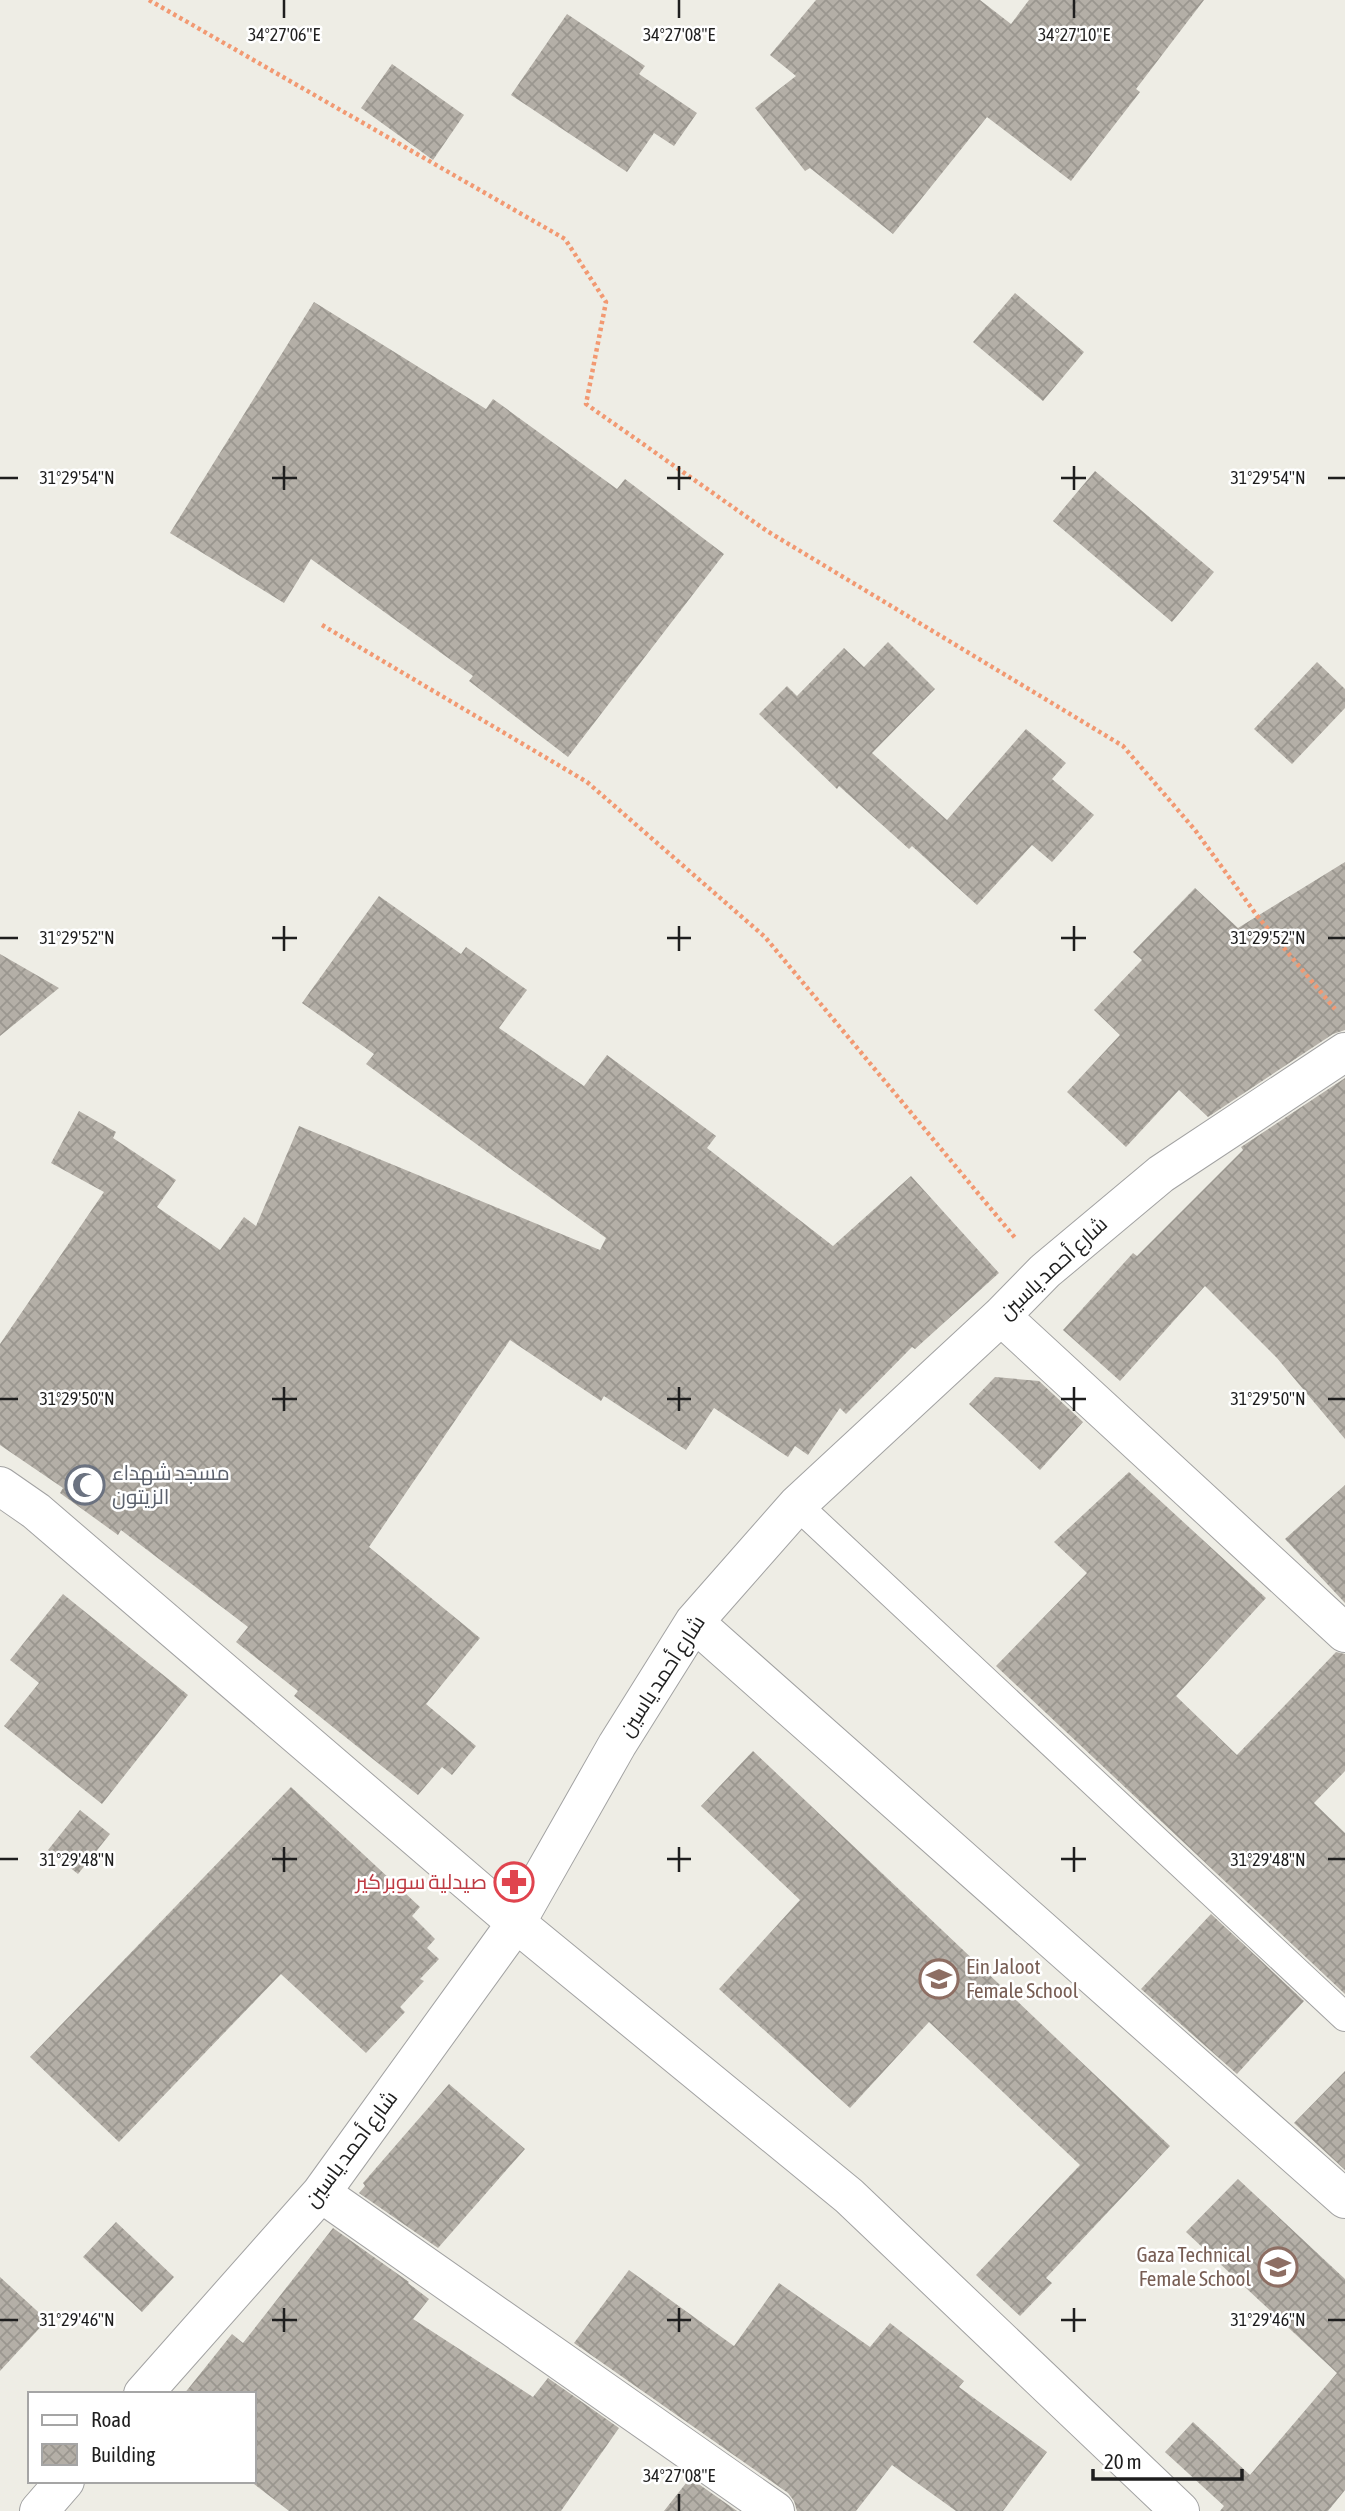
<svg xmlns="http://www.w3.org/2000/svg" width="1345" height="2511" font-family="'Asap Condensed',Cairo,sans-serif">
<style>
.building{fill:url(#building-cross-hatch)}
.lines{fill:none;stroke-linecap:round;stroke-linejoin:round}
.lane-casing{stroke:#a2a2a2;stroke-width:30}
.street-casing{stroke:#a2a2a2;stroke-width:40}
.path{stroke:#f29972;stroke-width:4.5;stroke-dasharray:3.5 3.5;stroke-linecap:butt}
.lane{stroke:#fff;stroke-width:28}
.street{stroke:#fff;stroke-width:38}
.ticks{fill:none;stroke:#1e1e1e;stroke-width:2.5}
.labels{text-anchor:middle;stroke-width:5;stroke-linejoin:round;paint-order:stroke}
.street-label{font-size:21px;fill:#1e1e1e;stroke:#fff}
.worship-label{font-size:21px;fill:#5b616d;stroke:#fff;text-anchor:start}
.health-label{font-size:21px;fill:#be3a42;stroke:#fff;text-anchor:end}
.education-label{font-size:21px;fill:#785e54;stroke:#fff;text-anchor:start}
.ticks-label{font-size:18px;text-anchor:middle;fill:#1e1e1e;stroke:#fff;stroke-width:5;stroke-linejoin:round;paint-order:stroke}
</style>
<defs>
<pattern id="building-cross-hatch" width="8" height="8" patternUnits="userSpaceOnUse" patternTransform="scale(1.75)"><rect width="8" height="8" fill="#b4afa7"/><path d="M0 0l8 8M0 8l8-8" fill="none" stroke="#9a968f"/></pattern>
</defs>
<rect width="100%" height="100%" fill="#eeede5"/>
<path class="building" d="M 816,0 L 980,0 L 1011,24 L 1029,0 L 1204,0 L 1136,89 L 1140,92 L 1071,181 L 987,117 L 893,234 L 810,168 L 805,171 L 755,108 L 796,76 L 770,55 Z
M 567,14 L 645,66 L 639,74 L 697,113 L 674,146 L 654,133 L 627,172 L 511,95 Z
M 392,64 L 464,115 L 433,160 L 361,108 Z
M 1015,293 L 1084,352 L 1043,401 L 973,342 Z
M 314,302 L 486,409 L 493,399 L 617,489 L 625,479 L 724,554 L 568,757 L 469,681 L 473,676 L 311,559 L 284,603 L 170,533 Z
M 1095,471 L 1214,572 L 1172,622 L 1053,521 Z
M 888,642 L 935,689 L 872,753 L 947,820 L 1026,729 L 1066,763 L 1052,779 L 1094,815 L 1052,862 L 1032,845 L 977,905 L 912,846 L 909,849 L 839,786 L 837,789 L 759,714 L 787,686 L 797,696 L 844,648 L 864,667 Z
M 1317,662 L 1345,689 L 1345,708 L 1292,764 L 1254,729 Z
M 1345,862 L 1345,1030 L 1333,1034 L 1208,1117 L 1179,1090 L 1126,1147 L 1067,1092 L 1120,1035 L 1094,1010 L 1142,960 L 1133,952 L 1195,888 L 1238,928 Z
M 379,896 L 461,954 L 466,947 L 527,990 L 499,1028 L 584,1086 L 607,1055 L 716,1136 L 707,1148 L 833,1246 L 911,1176 L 999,1273 L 915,1349 L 912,1347 L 846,1414 L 840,1408 L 808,1455 L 795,1446 L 788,1457 L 714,1408 L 686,1450 L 604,1396 L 601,1401 L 510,1340 L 369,1547 L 480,1638 L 426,1704 L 476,1746 L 452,1775 L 442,1767 L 418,1795 L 294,1696 L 298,1691 L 236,1642 L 248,1627 L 121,1530 L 118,1535 L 60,1493 L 63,1488 L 0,1445 L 0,1344 L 104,1192 L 51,1163 L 79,1111 L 116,1132 L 113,1138 L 176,1180 L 157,1207 L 220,1250 L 244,1217 L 256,1226 L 299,1126 L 600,1250 L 606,1238 L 366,1064 L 374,1054 L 302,1003 Z
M 0,954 L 59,988 L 0,1036 Z
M 1345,1078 L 1345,1439 L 1277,1358 L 1205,1286 L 1120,1381 L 1063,1330 L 1133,1253 L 1137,1256 L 1243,1150 L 1241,1147 Z
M 995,1377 L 1039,1381 L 1083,1422 L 1040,1470 L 969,1404 Z
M 1129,1472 L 1266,1598 L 1176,1696 L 1237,1755 L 1336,1652 L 1345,1654 L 1345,1771 L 1314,1803 L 1345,1833 L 1345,1994 L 996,1666 L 1087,1573 L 1054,1542 Z
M 1345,1485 L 1345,1603 L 1285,1539 Z
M 63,1594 L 188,1695 L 102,1804 L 4,1726 L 39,1683 L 10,1660 Z
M 753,1751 L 1170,2146 L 1046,2278 L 1052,2283 L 1020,2316 L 976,2275 L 1080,2165 L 929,2022 L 850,2108 L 719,1989 L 800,1900 L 701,1806 Z
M 291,1787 L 420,1907 L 412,1916 L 435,1939 L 427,1948 L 439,1959 L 420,1979 L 424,1981 L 400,2007 L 405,2012 L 366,2053 L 281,1974 L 119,2142 L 30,2057 Z
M 80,1810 L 110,1834 L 78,1874 L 48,1850 Z
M 1211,1914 L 1304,2001 L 1237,2074 L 1141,1989 Z
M 1345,2071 L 1345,2170 L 1294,2123 Z
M 449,2084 L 525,2149 L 438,2248 L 359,2193 L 365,2186 L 363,2183 Z
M 1238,2179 L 1345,2279 L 1345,2490 L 1328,2511 L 1220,2511 L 1224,2506 L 1165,2452 L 1193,2422 L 1250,2475 L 1337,2373 L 1186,2232 Z
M 116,2222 L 174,2277 L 142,2312 L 83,2257 Z
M 333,2228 L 409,2282 L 408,2283 L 429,2299 L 413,2319 L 533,2397 L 548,2378 L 619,2428 L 561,2511 L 289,2511 L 254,2484 L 254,2394 L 184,2394 L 232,2334 L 243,2343 Z
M 629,2270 L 734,2346 L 779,2283 L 870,2347 L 890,2323 L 964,2381 L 959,2387 L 1047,2452 L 1003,2511 L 956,2511 L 892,2465 L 856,2511 L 797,2511 L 794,2501 L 788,2493 L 574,2343 Z
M 0,2277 L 47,2320 L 0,2371 Z
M 690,2478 L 737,2511 L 664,2511 Z"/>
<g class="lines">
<g class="lane-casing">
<path id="lane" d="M 797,1505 L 1345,2017"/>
</g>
<g class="street-casing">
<path id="street" d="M 1001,1316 L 1345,1633
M 0,1486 L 36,1511 L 516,1923 L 849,2196 L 1180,2511
M 694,1622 L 1345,2199
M 321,2193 L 775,2511
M 143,2394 L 321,2193 L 516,1923 L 617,1745 L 694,1622 L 797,1505 L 1001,1316 L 1045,1271 L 1161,1174 L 1345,1052
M 39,2511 L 65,2481"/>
</g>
<path class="path" d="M 149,0 L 565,239 L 606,302 L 586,404 L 767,531 L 1123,746 L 1195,830 L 1258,917 L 1335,1009
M 322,625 L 587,782 L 765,937 L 1016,1239"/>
<use href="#lane" class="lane"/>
<use href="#street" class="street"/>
</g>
<path class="ticks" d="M 284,0 L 284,18M 679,0 L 679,18M 1074,0 L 1074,18M 284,466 L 284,490M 679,466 L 679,490M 1074,466 L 1074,490M 0,478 L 18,478M 272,478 L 297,478M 667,478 L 691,478M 1061,478 L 1086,478M 1328,478 L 1345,478M 284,926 L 284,951M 679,926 L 679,951M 1074,926 L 1074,951M 0,938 L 18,938M 272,938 L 297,938M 667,938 L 691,938M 1061,938 L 1086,938M 1328,938 L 1345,938M 284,1387 L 284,1411M 679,1387 L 679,1411M 1074,1387 L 1074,1411M 0,1399 L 18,1399M 272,1399 L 297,1399M 667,1399 L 691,1399M 1061,1399 L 1086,1399M 1328,1399 L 1345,1399M 284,1847 L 284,1872M 679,1847 L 679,1872M 1074,1847 L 1074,1872M 0,1859 L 18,1859M 272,1859 L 297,1859M 667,1859 L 691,1859M 1061,1859 L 1086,1859M 1328,1859 L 1345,1859M 284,2308 L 284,2332M 679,2308 L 679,2332M 1074,2308 L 1074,2332M 0,2320 L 18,2320M 272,2320 L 297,2320M 667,2320 L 691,2320M 1061,2320 L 1086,2320M 1328,2320 L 1345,2320M 679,2494 L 679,2511"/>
<defs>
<g id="mosque-ring" transform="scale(2.0125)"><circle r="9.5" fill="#fff" stroke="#6b7280" stroke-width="1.5"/><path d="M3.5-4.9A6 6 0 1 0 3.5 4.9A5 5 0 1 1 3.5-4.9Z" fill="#6b7280"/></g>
<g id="pharmacy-ring" transform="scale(2.0125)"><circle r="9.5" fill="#fff" stroke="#e0444e" stroke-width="1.5"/><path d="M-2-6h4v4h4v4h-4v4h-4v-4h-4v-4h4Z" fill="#e0444e"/></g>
<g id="school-ring" transform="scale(2.0125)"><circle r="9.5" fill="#fff" stroke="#8d6e63" stroke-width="1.5"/><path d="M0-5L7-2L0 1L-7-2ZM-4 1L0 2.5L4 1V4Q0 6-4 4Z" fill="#8d6e63"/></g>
</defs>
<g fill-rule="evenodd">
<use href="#mosque-ring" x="85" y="1485"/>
<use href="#pharmacy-ring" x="514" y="1882"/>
<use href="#school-ring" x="939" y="1979"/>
<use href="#school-ring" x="1278" y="2267"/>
</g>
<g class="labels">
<g class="street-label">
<text transform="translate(1053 1268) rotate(-43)" y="7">شارع أحمد ياسين</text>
<text transform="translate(662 1676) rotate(-57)" y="7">شارع أحمد ياسين</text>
<text transform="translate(351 2149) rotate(-53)" y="7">شارع أحمد ياسين</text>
</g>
<g class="worship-label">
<text x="112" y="1480">مسجد شهداء<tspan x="112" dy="24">الزيتون</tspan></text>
</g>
<g class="health-label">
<text x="487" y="1889">صيدلية سوبر كير</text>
</g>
<g class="education-label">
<text x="966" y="1974">Ein Jaloot<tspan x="966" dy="24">Female School</tspan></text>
<text x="1251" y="2262" text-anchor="end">Gaza Technical<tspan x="1251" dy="24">Female School</tspan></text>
</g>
</g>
<g class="ticks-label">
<text x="284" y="41">34°27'06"E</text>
<text x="679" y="41">34°27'08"E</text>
<text x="1074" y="41">34°27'10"E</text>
<text x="77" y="484">31°29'54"N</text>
<text x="1268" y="484">31°29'54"N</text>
<text x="77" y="944">31°29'52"N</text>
<text x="1268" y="944">31°29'52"N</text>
<text x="77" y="1405">31°29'50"N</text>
<text x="1268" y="1405">31°29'50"N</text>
<text x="77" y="1866">31°29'48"N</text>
<text x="1268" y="1866">31°29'48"N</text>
<text x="77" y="2326">31°29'46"N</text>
<text x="1268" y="2326">31°29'46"N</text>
<text x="679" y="2482">34°27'08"E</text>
</g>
<rect x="28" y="2392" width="228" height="91" fill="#ffffff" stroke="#a5a5a5" stroke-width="2"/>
<rect x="42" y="2415" width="35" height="10" fill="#ffffff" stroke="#a5a5a5" stroke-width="2"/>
<text x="91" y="2427" font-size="21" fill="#1e1e1e">Road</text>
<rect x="42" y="2444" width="35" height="21" fill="url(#building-cross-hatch)" stroke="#a5a5a5" stroke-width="2"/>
<text x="91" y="2462" font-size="21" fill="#1e1e1e">Building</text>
<path d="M1093 2469v10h149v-10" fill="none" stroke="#1e1e1e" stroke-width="3.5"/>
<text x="1104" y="2469" font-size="21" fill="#1e1e1e" stroke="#ffffff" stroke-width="5" paint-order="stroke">20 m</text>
</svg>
